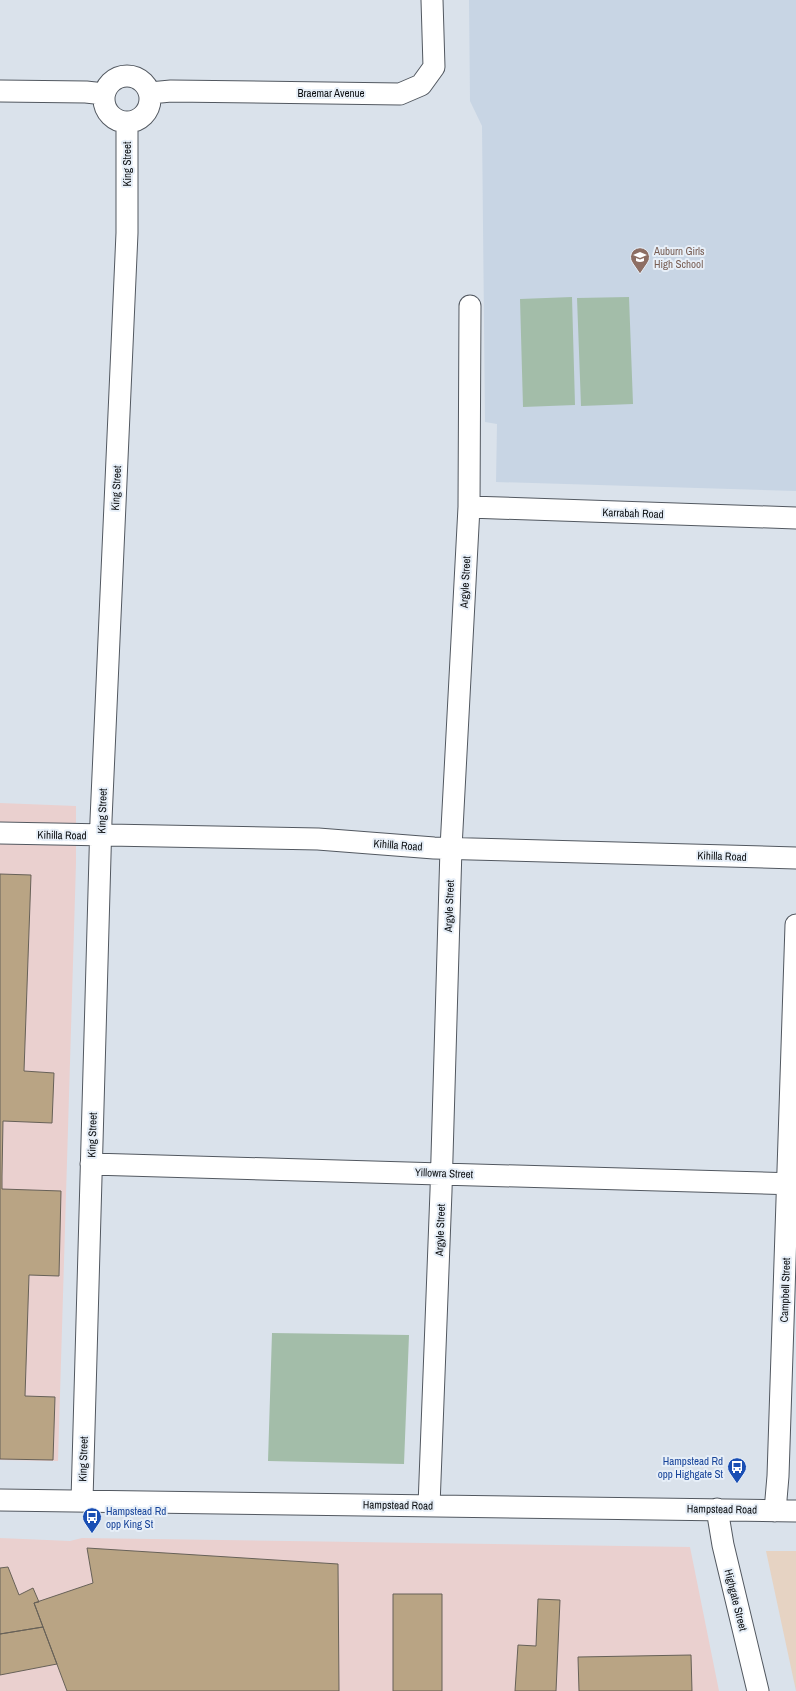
<svg xmlns="http://www.w3.org/2000/svg" width="796" height="1691" font-family="'Archivo Narrow',sans-serif">
<style>
.commercial{fill:#ead0cf}
.industrial{fill:#e6d3c3}
.built{fill:#c8d5e4}
.green{fill:#a3bda9}
.building{fill:#b9a484;stroke:#676158}
.lines{fill:none;stroke-linecap:round;stroke-linejoin:round}
.street-casing{stroke:#525860;stroke-width:23}
.street{stroke:#fff;stroke-width:21}
.labels{text-anchor:middle;stroke-width:4;stroke-linejoin:round;paint-order:stroke}
.street-label{font-size:11px;fill:#0c0f12;stroke:#e7eff8}
.education-label{font-size:11px;fill:#785e54;stroke:#e7eff8;text-anchor:start}
.transit-label{font-size:11px;fill:#164399;stroke:#e7eff8;text-anchor:end}
</style>
<rect width="100%" height="100%" fill="#dae2eb"/>
<path class="commercial" d="M 0,803 L 76,806 L 76,863 L 58,1461 L 0,1460 Z
M 0,1538 L 70,1541 L 82,1538 L 690,1547 L 719,1691 L 0,1691 Z"/>
<path class="industrial" d="M 766,1551 L 796,1551 L 796,1691 Z"/>
<path class="built" d="M 469,0 L 796,0 L 796,491 L 496,482 L 497,424 L 485,422 L 482,126 L 470,101 Z"/>
<path class="green" d="M 572,297 L 575,405 L 523,407 L 520,299 Z
M 629,297 L 633,404 L 581,406 L 577,298 Z
M 272,1333 L 409,1335 L 404,1464 L 268,1461 Z"/>
<path class="building" d="M 0,874 L 31,875 L 24,1071 L 54,1073 L 52,1123 L 3,1121 L 2,1176 L 2,1189 L 61,1191 L 59,1276 L 29,1275 L 25,1396 L 55,1397 L 53,1460 L 0,1459 Z
M 87,1548 L 338,1564 L 339,1691 L 67,1691 L 34,1603 L 93,1583 Z
M 8,1567 L 19,1595 L 33,1588 L 39,1602 L 34,1603 L 43,1627 L 0,1634 L 0,1568 Z
M 393,1594 L 442,1594 L 442,1691 L 393,1691 Z
M 538,1599 L 560,1600 L 556,1691 L 515,1691 L 518,1645 L 536,1646 Z
M 43,1627 L 57,1664 L 0,1675 L 0,1634 Z
M 691,1655 L 692,1691 L 579,1691 L 578,1657 Z"/>
<g class="lines">
<g class="street-casing">
<path id="street" d="M104 99a23 23 0 1 1 46 0a23 23 0 1 1-46 0Z
M 0,91 L 86,92 L 104,94
M 150,93 L 171,91 L 400,94 L 421,85 L 434,67 L 432,0
M 469,507 L 796,518
M 0,833 L 318,839 L 434,848 L 796,858
M 91,1164 L 796,1184
M 0,1500 L 796,1511
M 82,1500 L 101,820 L 127,233 L 127,123
M 429,1506 L 441,1191 L 451,848 L 469,507 L 470,306
M 717,1509 L 723,1545 L 758,1691
M 775,1511 L 778,1476 L 796,925"/>
</g>
<use href="#street" class="street"/>
</g>
<defs>
<g id="school-pin" transform="scale(1)"><path d="M0 17L-7.5 6A9.5 9.5 0 1 1 7.5 6Z" fill="#8d6e63" stroke="#e7eff8"/><path d="M0-5L7-2L0 1L-7-2ZM-4 1L0 2.5L4 1V4Q0 6-4 4Z" fill="#fff"/></g>
<g id="bus-pin" transform="scale(1)"><path d="M0 17L-7.5 6A9.5 9.5 0 1 1 7.5 6Z" fill="#1a4fb4" stroke="#e7eff8"/><path d="M-5-6H5V4H4V6H2V4H-2V6H-4V4H-5ZM-3.5-4V0h7V-4ZM-3.5 1.2v1.5H-2V1.2ZM2 1.2v1.5H3.5V1.2Z" fill="#fff"/></g>
</defs>
<g fill-rule="evenodd">
<use href="#school-pin" x="640" y="257"/>
<use href="#bus-pin" x="737" y="1467"/>
<use href="#bus-pin" x="92" y="1517"/>
</g>
<g class="labels">
<g class="street-label">
<text x="331" y="97">Braemar Avenue</text>
<text transform="translate(127 164) rotate(-90)" y="4">King Street</text>
<text transform="translate(116 488) rotate(-87)" y="4">King Street</text>
<text transform="translate(633 513) rotate(2)" y="4">Karrabah Road</text>
<text transform="translate(465 582) rotate(-87)" y="4">Argyle Street</text>
<text transform="translate(102 811) rotate(-88)" y="4">King Street</text>
<text transform="translate(62 835) rotate(1)" y="4">Kihilla Road</text>
<text transform="translate(398 845) rotate(4)" y="4">Kihilla Road</text>
<text transform="translate(722 856) rotate(2)" y="4">Kihilla Road</text>
<text transform="translate(449 906) rotate(-88)" y="4">Argyle Street</text>
<text transform="translate(92 1135) rotate(-88)" y="4">King Street</text>
<text transform="translate(444 1173) rotate(2)" y="4">Yillowra Street</text>
<text transform="translate(440 1230) rotate(-88)" y="4">Argyle Street</text>
<text transform="translate(785 1290) rotate(-88)" y="4">Campbell Street</text>
<text transform="translate(83 1459) rotate(-88)" y="4">King Street</text>
<text transform="translate(398 1505) rotate(1)" y="4">Hampstead Road</text>
<text transform="translate(722 1509) rotate(1)" y="4">Hampstead Road</text>
<text transform="translate(736 1600) rotate(76)" y="4">Highgate Street</text>
</g>
<g class="education-label">
<text x="654" y="255">Auburn Girls<tspan x="654" dy="13">High School</tspan></text>
</g>
<g class="transit-label">
<text x="723" y="1465">Hampstead Rd<tspan x="723" dy="13">opp Highgate St</tspan></text>
<text x="106" y="1515" text-anchor="start">Hampstead Rd<tspan x="106" dy="13">opp King St</tspan></text>
</g>
</g>
</svg>
